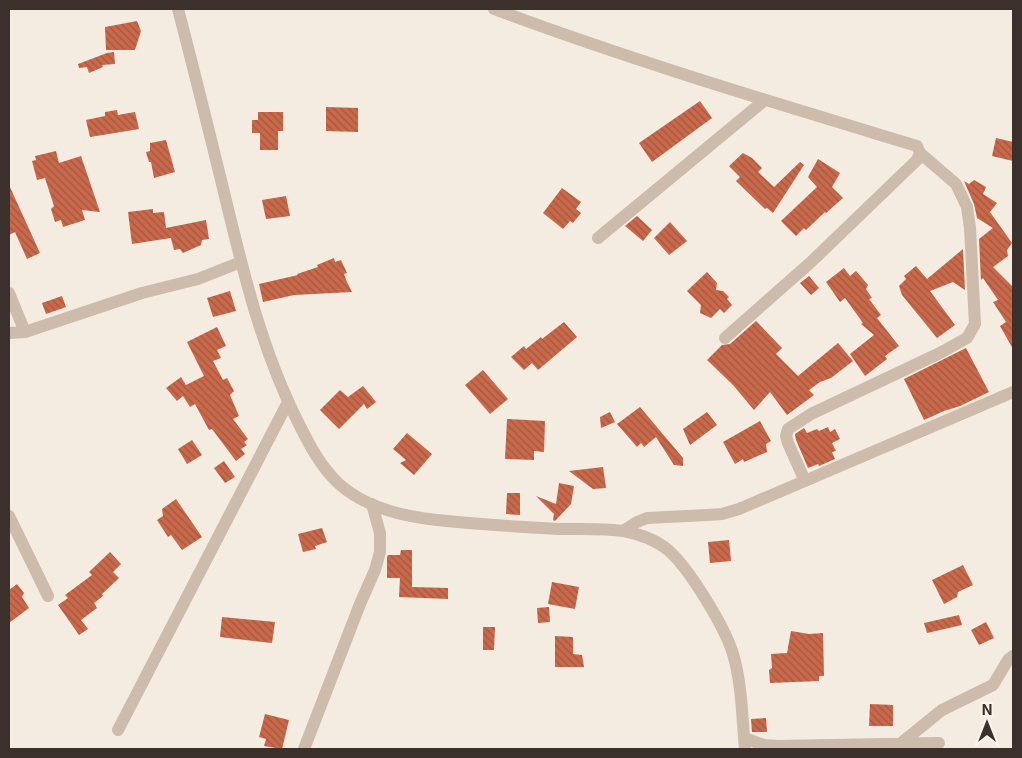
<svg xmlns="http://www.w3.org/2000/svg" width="1022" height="758" font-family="Inter,sans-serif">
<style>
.building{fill:url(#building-back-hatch)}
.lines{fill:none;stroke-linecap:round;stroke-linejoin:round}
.minor{stroke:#cdbbac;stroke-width:12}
</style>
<defs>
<pattern id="building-back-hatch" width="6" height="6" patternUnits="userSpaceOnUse" patternTransform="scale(1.25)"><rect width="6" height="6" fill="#c8694b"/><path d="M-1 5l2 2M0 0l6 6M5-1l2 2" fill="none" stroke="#a4573f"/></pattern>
</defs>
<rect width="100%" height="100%" fill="#f4ebe1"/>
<path class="building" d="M 137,21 L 141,31 L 135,50 L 106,50 L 105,27 Z
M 114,52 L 115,64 L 102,65 L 103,67 L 89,73 L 87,67 L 79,68 L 78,64 L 107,53 Z
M 700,101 L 712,118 L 652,162 L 639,143 Z
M 326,107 L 358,108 L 358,132 L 326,131 Z
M 117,110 L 118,115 L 135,112 L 139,129 L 90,137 L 86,120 L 105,116 L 105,112 Z
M 258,112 L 283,112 L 283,131 L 278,131 L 278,150 L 260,150 L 260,133 L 252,133 L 252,120 L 258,120 Z
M 996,138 L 1013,142 L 1013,161 L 992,156 Z
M 166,140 L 175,172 L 154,178 L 151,162 L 149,162 L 146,152 L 150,151 L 150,143 Z
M 56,151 L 59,163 L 81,156 L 100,212 L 82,210 L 85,220 L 63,227 L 61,220 L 55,222 L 51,209 L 54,206 L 45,178 L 37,180 L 32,161 L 36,160 L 35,156 Z
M 743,153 L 752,158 L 762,168 L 758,172 L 774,187 L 800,162 L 804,165 L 773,213 L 767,208 L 765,209 L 736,181 L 740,177 L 729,166 Z
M 818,159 L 840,173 L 832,187 L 843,198 L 826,213 L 825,212 L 806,230 L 804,228 L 796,236 L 781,221 L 817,187 L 808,177 Z
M 974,180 L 986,187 L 983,194 L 997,203 L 990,212 L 1012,243 L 1007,250 L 1008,256 L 993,267 L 1013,287 L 1013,349 L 1000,326 L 1006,322 L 993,302 L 998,300 L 983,278 L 981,280 L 979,239 L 993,228 L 977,218 L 974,204 L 964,181 L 969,184 Z
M 9,185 L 40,253 L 27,259 L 15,232 L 9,235 Z
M 562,188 L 581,202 L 576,209 L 581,213 L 573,223 L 570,221 L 563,229 L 543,213 Z
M 286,196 L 290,216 L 266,219 L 262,200 Z
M 153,209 L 153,213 L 164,212 L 166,228 L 206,220 L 209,239 L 202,240 L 201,245 L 183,253 L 180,249 L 174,250 L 171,238 L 132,244 L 128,212 Z
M 637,216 L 652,230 L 643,241 L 625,226 Z
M 670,222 L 687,241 L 669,255 L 654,238 Z
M 963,249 L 965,290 L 953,282 L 930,291 L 955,325 L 937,338 L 902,295 L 899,286 L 906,279 L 904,276 L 916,266 L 927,279 Z
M 334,258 L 335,262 L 341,260 L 347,273 L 344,274 L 347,282 L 352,292 L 294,295 L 263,302 L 259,284 L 298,275 L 297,274 L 318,267 L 317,265 Z
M 844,268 L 850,276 L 856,271 L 868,285 L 866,289 L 872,298 L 869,299 L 881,315 L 877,318 L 899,346 L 885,356 L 887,359 L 865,376 L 850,354 L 874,335 L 861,324 L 863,323 L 845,298 L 840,302 L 826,282 Z
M 707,272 L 717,283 L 716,290 L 723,291 L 729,297 L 727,299 L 732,305 L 724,313 L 720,309 L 711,318 L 700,313 L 701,305 L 687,291 Z
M 809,276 L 819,288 L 811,295 L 800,283 Z
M 230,291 L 236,311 L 213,317 L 207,298 Z
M 62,296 L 66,307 L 46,314 L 42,303 Z
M 756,321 L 782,348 L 776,354 L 798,376 L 838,343 L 853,361 L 831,378 L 820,382 L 809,390 L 814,395 L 787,415 L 770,392 L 754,410 L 733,385 L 707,360 L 722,345 L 730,344 Z
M 564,322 L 577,337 L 538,370 L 532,363 L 524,370 L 511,357 L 524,346 L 526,349 L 541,337 L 542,339 Z
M 217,327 L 226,346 L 217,350 L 221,358 L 213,361 L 223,380 L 227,378 L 234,391 L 230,395 L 239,416 L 233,419 L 248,439 L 244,442 L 247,445 L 241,449 L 245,454 L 236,461 L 212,429 L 209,430 L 195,404 L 190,407 L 183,396 L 177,401 L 166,388 L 181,377 L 186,385 L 204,376 L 187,342 Z
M 966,348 L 989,392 L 960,406 L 944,411 L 924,420 L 904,379 Z
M 483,370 L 508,399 L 490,414 L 465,385 Z
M 363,386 L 376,402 L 367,409 L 364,404 L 339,429 L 320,410 L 340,390 L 348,397 Z
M 640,407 L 683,458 L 683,466 L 674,465 L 656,437 L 644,447 L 641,443 L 637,447 L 617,424 Z
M 610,412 L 615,422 L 601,428 L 600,417 Z
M 707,412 L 717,425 L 690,445 L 683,429 Z
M 507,419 L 545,421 L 544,452 L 534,451 L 534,460 L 505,459 Z
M 760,421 L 771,441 L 766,444 L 767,452 L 744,462 L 743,459 L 735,464 L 723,442 Z
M 828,427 L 830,432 L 835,429 L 840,439 L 832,443 L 836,451 L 832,452 L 835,459 L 819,466 L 818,464 L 808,468 L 796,440 L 795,434 L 804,428 L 807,433 L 817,429 L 819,431 Z
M 407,433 L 432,454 L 414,475 L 400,463 L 406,460 L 393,449 Z
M 192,440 L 202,455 L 187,464 L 178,449 Z
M 224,461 L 235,477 L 225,483 L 214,468 Z
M 603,467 L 606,488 L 593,489 L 569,471 Z
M 559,483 L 574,486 L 571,504 L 555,521 L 553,520 L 554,514 L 536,496 L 556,504 Z
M 507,493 L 520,493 L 520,515 L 506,514 Z
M 176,499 L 202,537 L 182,550 L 171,535 L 168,537 L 157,520 L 163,516 L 162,509 Z
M 322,528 L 327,542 L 315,546 L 316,549 L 303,552 L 298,534 Z
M 729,540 L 731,561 L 710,563 L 708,542 Z
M 401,550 L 412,550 L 412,587 L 448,588 L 448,599 L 399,597 L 400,578 L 387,578 L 387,557 L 388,555 L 400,555 Z
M 110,552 L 121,564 L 113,572 L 119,578 L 102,594 L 103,596 L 94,603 L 97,608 L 81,620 L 88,629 L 79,635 L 58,605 L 68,598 L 65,595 L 92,575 L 89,572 Z
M 963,565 L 973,585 L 958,592 L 957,597 L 944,604 L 932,580 Z
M 552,582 L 579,587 L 575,609 L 548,604 Z
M 17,584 L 24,593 L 22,597 L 29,608 L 9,623 L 9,590 Z
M 549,607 L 550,622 L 538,623 L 537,608 Z
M 959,615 L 962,625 L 927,633 L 924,623 Z
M 222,617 L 275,622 L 272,643 L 220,637 Z
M 986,622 L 994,638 L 979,645 L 971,630 Z
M 483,627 L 495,627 L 494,650 L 483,650 Z
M 791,631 L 809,634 L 823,633 L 824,676 L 819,676 L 819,681 L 770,683 L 769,670 L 772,668 L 771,654 L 787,653 Z
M 555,636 L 573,637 L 573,654 L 582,655 L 584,667 L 555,667 Z
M 870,704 L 893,705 L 893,726 L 869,726 Z
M 265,714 L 289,720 L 282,749 L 264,746 L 266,739 L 259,737 Z
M 766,718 L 767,732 L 752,732 L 751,719 Z"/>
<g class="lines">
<path class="minor" d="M 178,9 C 193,66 207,123 221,180 C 241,262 259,344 297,420 C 308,442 319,465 338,483 C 366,509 410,518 447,521 C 485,525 522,527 560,529 C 580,529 603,528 624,531 C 639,534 656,540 668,550 C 689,568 725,627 733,654 C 742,684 742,718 745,749
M 494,9 C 633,61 775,103 917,146 L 920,153 L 917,160 L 810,263 L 725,338
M 598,238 L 765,100
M 9,293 L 25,332
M 9,333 L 25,332 L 142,293 L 198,279 L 241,262
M 805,481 L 788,443 L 786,436 L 788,429 L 811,414 L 940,353 L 967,338 L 975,324 L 970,228 L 967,207 L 956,184 L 920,153
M 9,516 L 48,596
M 623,531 L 637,522 L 647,518 L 707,515 L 722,514 L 739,509 L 1013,392
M 118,730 L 288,402
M 744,738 L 764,745 L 778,746 L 939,743
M 900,744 L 942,710 L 993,685 L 1008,660 L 1013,656
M 304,749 L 360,604 L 375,570 L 380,552 L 380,533 L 372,504"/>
</g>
<rect width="1022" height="758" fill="none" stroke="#3b302b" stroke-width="20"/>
<g transform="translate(987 723)" stroke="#fbf5ee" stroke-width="4" paint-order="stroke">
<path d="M0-4L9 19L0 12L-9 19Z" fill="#3b302b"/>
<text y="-8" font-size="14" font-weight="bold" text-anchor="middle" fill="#3b302b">N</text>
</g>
</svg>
